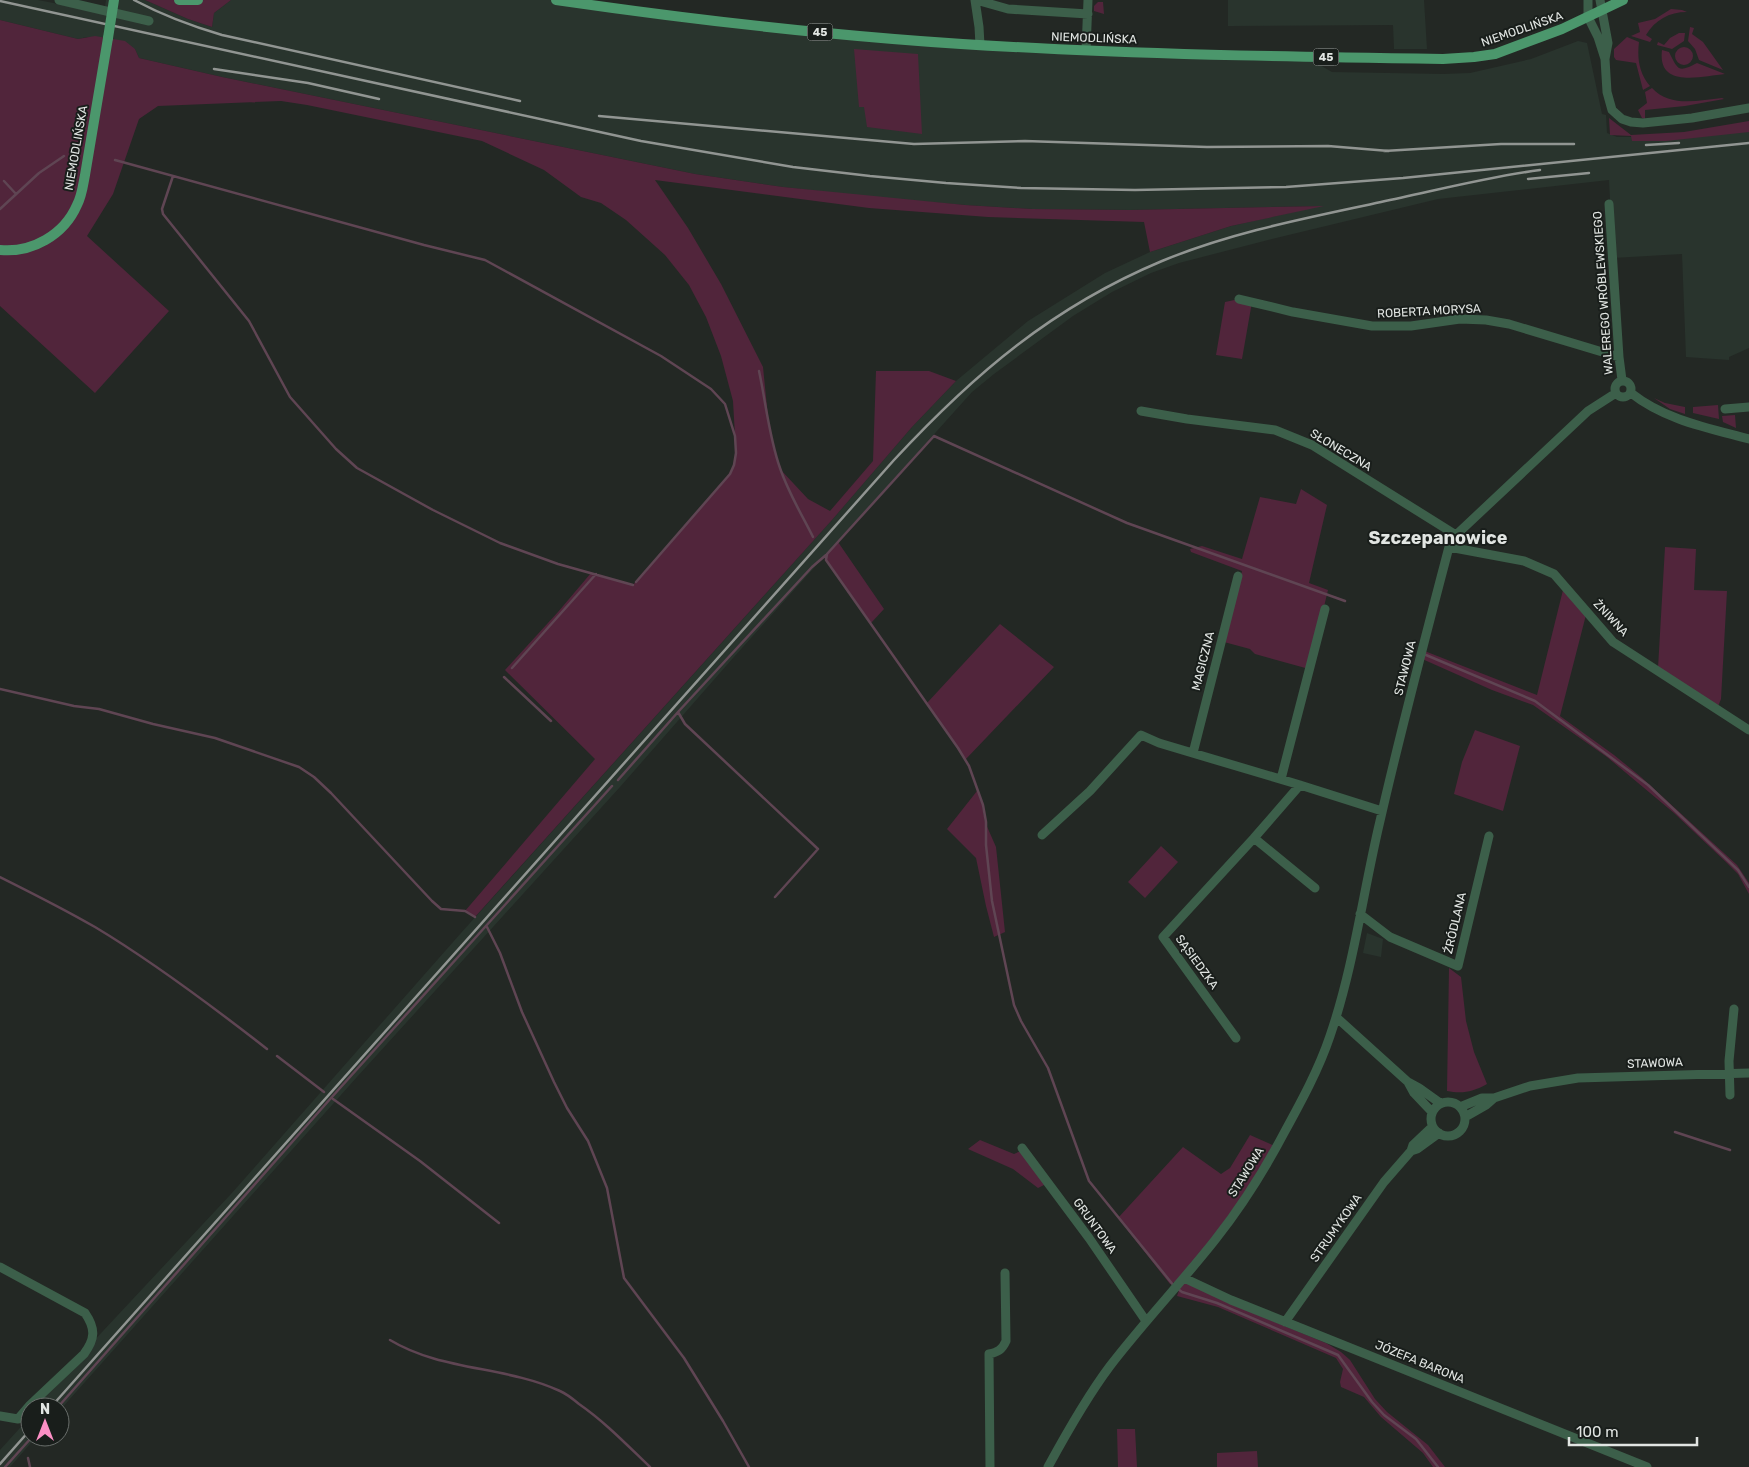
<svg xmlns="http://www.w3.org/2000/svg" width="1749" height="1467" font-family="Rubik,sans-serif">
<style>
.built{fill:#29342d}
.green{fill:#51253b}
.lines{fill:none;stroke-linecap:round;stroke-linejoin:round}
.stream{stroke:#5f4553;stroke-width:2.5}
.minor{stroke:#3c5f4a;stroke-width:9}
.major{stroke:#4b976c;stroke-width:10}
.rail{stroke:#919592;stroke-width:2.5}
.major-bridge{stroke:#4b976c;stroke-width:10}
.labels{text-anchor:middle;stroke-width:4;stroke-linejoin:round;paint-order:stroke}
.shield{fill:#191e1b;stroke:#a5a9a6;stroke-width:1}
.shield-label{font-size:11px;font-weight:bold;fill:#e1e5e2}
.street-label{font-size:12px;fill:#e1e5e2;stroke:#191e1b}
.district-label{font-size:18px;font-weight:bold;fill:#e1e5e2;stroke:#191e1b}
</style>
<rect width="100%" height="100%" fill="#232824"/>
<path class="built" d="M 0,0 L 38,0 L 104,13 L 106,0 L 145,0 L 188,19 L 212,27 L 214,13 L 231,0 L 556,0 L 856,35 L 1304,56 L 1332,72 L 1444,74 L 1470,73 L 1531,59 L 1578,41 L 1587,43 L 1602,114 L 1606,115 L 1607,133 L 1617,137 L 1662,137 L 1749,131 L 1749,348 L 1729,357 L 1729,360 L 1686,357 L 1682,254 L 1613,258 L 1609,180 L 1438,199 L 1272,239 L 1179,263 L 1151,273 L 1112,292 L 1073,316 L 994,374 L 972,392 L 733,658 L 620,787 L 357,1077 L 60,1410 L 60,1407 L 32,1407 L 231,1194 L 461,933 L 832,520 L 912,427 L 956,381 L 1028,321 L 1105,273 L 1150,252 L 1231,226 L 1319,206 L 1130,210 L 1032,209 L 965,205 L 871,197 L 783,187 L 695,174 L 222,77 L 139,58 L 135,49 L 87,37 L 78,39 L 0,20 Z
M 1228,0 L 1424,0 L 1427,49 L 1394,49 L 1393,25 L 1228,26 Z
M 1367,933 L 1383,939 L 1381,957 L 1363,953 Z
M 30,1409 L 30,1437 L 36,1437 L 10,1467 L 0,1467 L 0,1450 L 28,1419 L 24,1416 Z"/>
<path class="green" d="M 145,0 L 231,0 L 214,13 L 212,27 L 188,19 Z
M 1098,2 L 1103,2 L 1104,14 L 1094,11 L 1094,6 Z
M 1671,9 L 1682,10 L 1687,12 C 1669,12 1655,20 1646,35 L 1652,39 L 1650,42 L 1631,36 L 1640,32 L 1638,23 L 1655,19 Z
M 0,20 L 78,39 L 95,36 L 125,41 L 135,49 L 139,58 L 222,77 L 695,174 L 783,187 L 965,205 L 1032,209 L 1130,210 L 1324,206 L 1231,226 L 1150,252 L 1144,222 L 988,217 L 869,208 L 655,180 L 688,228 L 721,284 L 763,367 L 769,427 L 780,469 L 808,499 L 830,511 L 873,461 L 876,371 L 929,371 L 956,381 L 912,427 L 832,520 L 475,917 L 465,911 L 595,759 L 505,670 L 558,612 L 591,573 L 633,585 L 730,474 L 734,465 L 736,453 L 733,401 L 721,356 L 706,317 L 689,285 L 665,255 L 626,220 L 601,203 L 581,197 L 544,170 L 482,141 L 307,105 L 281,101 L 158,106 L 139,119 L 113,194 L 87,236 L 169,311 L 95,393 L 0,306 Z
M 1690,27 L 1694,28 L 1692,34 L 1703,42 L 1723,70 L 1699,60 L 1695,49 L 1688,41 Z
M 1679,33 L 1685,33 L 1684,41 L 1672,49 L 1657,45 L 1658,42 L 1664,45 L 1670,38 Z
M 1627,37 L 1639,42 C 1637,58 1639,73 1650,86 L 1643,90 L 1636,63 L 1616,60 L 1614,57 L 1614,49 Z
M1675 56a9 9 0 1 1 18 0a9 9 0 1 1-18 0Z
M 854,49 L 918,54 L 922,134 L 867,127 L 864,107 L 859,107 Z
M 1662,50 L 1669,52 C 1678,70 1678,73 1697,63 L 1725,74 C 1702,76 1657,89 1662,50 Z
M 1652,88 C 1670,108 1699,100 1722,98 L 1724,99 L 1685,106 L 1645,110 L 1645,119 L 1642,118 L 1638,110 L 1647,103 L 1645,92 Z
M 1609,118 L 1631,135 L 1684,132 L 1749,121 L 1749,132 L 1666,141 L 1632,141 L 1631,136 L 1610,135 Z
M 1239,299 L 1252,302 L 1242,359 L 1216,355 L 1225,302 Z
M 1654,398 L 1665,403 L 1685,407 L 1685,414 L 1670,409 Z
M 1718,405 L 1719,419 L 1693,413 L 1693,407 Z
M 1735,415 L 1736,428 L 1723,422 L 1722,416 Z
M 1301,489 L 1327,505 L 1309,583 L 1328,590 L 1309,669 L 1255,654 L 1250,649 L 1224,642 L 1242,571 L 1191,552 L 1190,549 L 1202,546 L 1242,559 L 1260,497 L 1296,504 Z
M 838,542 L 884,609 L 871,623 L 827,560 L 824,558 Z
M 1665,547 L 1696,549 L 1694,590 L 1727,591 L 1721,699 L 1717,709 L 1658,668 Z
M 1564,586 L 1587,611 L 1560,716 L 1614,755 L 1641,777 L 1737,865 L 1749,883 L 1749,894 L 1738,874 L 1727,863 L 1674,813 L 1607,757 L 1533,705 L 1492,690 L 1420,658 L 1422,650 L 1537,695 Z
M 1000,624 L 1054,667 L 965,760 L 927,703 Z
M 1475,730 L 1520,746 L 1503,811 L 1454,794 L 1462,762 Z
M 977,791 L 982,805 L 985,822 L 996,847 L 1005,932 L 994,937 L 986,906 L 976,858 L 947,829 Z
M 1161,846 L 1178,862 L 1145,898 L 1128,882 Z
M 1449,968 L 1461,977 L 1466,1021 L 1474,1052 L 1487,1084 C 1473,1092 1462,1094 1447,1091 Z
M 1250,1135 L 1277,1147 L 1184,1278 L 1282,1325 L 1326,1343 L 1341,1352 L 1350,1360 L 1375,1399 L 1387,1412 L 1428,1445 L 1445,1467 L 1433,1467 L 1423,1453 L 1381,1417 L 1364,1397 L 1341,1387 L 1340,1382 L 1343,1369 L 1336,1358 L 1218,1307 L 1177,1296 L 1183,1279 L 1170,1284 L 1118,1218 L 1183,1147 L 1221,1174 L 1230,1168 Z
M 980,1140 L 1014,1154 L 1023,1150 L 1048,1183 L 1038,1188 L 1013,1169 L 968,1149 Z
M 1117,1429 L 1135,1429 L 1137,1467 L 1118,1467 Z
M 1257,1451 L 1258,1467 L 1217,1467 L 1217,1453 Z"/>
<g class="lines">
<path class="stream" d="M 115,160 L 424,245 L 485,260 L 661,356 L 711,389 L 725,404 L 735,436 L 736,453 L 734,465 L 730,474 L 636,582
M 173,176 L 162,209 L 163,214 L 249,321 L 290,397 L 336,449 L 357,468 L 433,510 L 500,543 L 558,564 L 633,585
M 4,181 L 16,194
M 0,209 L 39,173 L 64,156
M 759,371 C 766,403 769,437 780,468 C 788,492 802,515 813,537
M 1426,655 L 1535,701 L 1648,785 L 1738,870 L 1749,887
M 512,668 L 596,574
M 504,677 L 551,721
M 0,689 L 74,706 L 99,709 L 153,724 L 215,738 L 299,767 L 314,777 L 331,793 L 432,901 L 441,909 L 465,911 L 475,917
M 618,780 L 678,712
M 0,877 C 32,893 64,909 95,927 C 155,963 212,1006 267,1049
M 775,897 L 818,849 L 685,724 L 678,712 L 812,567 L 826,555
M 487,927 L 500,953 L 522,1012 L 554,1082 L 567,1108 L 588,1141 L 607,1188 L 624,1278 L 684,1358 L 723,1421 L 749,1467
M 277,1056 L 324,1092
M 333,1099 L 420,1161 L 499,1223
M 1675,1132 L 1730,1150
M 1174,1286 L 1089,1181 L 1048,1068 L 1021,1021 L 1014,1005 L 992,901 L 986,845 L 986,822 L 983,805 L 969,766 L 958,748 L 826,560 L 827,554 L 934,436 L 1127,523 L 1345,601
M 1178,1289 L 1182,1292 L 1217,1303 L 1338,1355 L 1372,1402 L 1384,1415 L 1416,1439 L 1438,1467
M 390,1340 C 441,1371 506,1366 560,1391 C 567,1394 573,1399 579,1404 C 605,1422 627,1445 650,1467
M 58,1407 L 331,1098 L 612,786
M 28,1458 L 30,1467
M 5,1467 L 32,1437"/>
<path class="minor" d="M 59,0 L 149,21
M 975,0 L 979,27 L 980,45
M 976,0 L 1008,9 L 1088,14
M 1588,0 L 1588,17 L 1598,37 L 1605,59
M 1600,0 L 1608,43 L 1605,59 L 1607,92 L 1612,110 L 1622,119 L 1631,122 L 1643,123 L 1692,118 L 1749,108
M 1086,50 L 1088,0
M 1609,204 L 1619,357 L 1622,380
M 1239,299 L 1293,312 L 1372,326 L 1411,326 L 1460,319 L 1486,320 L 1509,324 L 1619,357
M1615 389a8 8 0 1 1 16 0a8 8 0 1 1-16 0Z
M 1631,393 C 1665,420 1708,428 1749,439
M 1725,409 L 1749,407
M 1141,411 L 1187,419 L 1275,430 L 1312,445 L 1456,535
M 1449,547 L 1524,561 L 1554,574 L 1613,642 L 1749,730
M 1193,753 L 1238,576
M 1281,779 L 1325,609
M 1300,785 L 1254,838 L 1315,888
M 1042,835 L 1090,791 L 1141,735 L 1159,743 L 1300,785 L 1382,811
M 1360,914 L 1390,937 L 1458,966 L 1489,836
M 1336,1017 L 1408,1082 L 1419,1088 L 1440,1103
M 1236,1038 L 1163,937 L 1254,838
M 1408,1082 L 1414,1093 L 1432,1112
M 1730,1095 L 1729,1061 L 1734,1009
M1431 1119a17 17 0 1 1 34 0a17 17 0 1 1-34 0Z
M 1460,1107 L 1482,1098 L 1494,1098 L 1530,1086 L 1578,1078 L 1749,1073
M 1465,1117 L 1486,1105 L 1494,1098
M 1022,1148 L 1089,1238 L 1146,1321
M 1411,1151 L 1417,1149 L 1439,1133
M 0,1267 L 85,1313 C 96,1329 95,1339 84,1354 L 30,1405 L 18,1419 L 0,1416
M 1184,1278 L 1231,1300 L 1647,1467
M 1285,1322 L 1384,1182 L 1411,1151 L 1413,1145 L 1432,1127
M 990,1467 L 989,1354 C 998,1352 1002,1350 1006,1341 L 1005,1273
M 1048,1467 C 1067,1432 1086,1398 1110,1366 C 1143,1323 1181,1283 1215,1240 C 1241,1207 1264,1171 1284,1133 C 1301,1102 1319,1069 1330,1036 C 1354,966 1363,892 1380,821 C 1401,729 1425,638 1449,547 L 1456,535 L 1588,411 L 1616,393"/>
<path class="major" d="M 179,0 L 198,0
M 556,0 C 715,23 875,41 1036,48 C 1171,55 1307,57 1443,59 L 1474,57 L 1495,54 L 1562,29 L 1623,0
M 0,250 C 32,253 64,235 77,205 C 82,196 83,185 85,175 L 108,38"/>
<path class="rail" d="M 134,0 C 162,15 191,26 222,35 L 520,101
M 0,1 L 641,141 L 793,167 L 870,176 L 946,183 L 1021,188 L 1135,190 L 1286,187 L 1403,178 L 1749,143
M 214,69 L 308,83 L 379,99
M 599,116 L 914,144 L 1025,141 L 1207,147 L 1328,146 L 1389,151
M 1646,145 L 1679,143
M 1384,151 L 1501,144 L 1574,144
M 1528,179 L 1589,173
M 51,1407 L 894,460 C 974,374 1052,307 1162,261 C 1232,232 1307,218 1381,202 C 1434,191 1487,177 1540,170
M 0,1464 L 30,1430"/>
<path class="major-bridge" d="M 108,38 L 114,0"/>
</g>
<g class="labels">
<g class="shield">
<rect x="807.5" y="23.5" width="25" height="17" rx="4"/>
<rect x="1313.5" y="48.5" width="25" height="17" rx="4"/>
</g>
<g class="shield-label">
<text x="820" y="36">45</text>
<text x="1326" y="61">45</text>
</g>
<g class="street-label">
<text transform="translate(1522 29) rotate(-19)" y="4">NIEMODLIŃSKA</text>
<text transform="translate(1094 38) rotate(2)" y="4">NIEMODLIŃSKA</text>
<text transform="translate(76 148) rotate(-80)" y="4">NIEMODLIŃSKA</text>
<text transform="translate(1603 293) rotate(-94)" y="4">WALEREGO WRÓBLEWSKIEGO</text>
<text transform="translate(1429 311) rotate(-3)" y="4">ROBERTA MORYSA</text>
<text transform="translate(1341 450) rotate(31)" y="4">SŁONECZNA</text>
<text transform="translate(1611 618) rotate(47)" y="4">ŻNIWNA</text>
<text transform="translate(1203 661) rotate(-76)" y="4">MAGICZNA</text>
<text transform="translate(1405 668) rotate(-76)" y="4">STAWOWA</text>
<text transform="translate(1455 923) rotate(-77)" y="4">ŹRÓDLANA</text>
<text transform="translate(1197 962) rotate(54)" y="4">SĄSIEDZKA</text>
<text transform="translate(1655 1063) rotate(-2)" y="4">STAWOWA</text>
<text transform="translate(1246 1172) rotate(-58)" y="4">STAWOWA</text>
<text transform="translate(1095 1226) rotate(54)" y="4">GRUNTOWA</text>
<text transform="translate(1336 1228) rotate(-55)" y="4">STRUMYKOWA</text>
<text transform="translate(1420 1362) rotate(22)" y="4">JÓZEFA BARONA</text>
</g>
<g class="district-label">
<text x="1438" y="544">Szczepanowice</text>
</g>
</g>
<g transform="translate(45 1422)"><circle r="24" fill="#191e1b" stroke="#696e6b"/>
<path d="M0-4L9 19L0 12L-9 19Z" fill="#fb8fc4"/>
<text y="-8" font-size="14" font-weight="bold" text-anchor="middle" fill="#e1e5e2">N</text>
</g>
<path d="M1569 1437v8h128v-8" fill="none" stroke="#e1e5e2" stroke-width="2.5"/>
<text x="1576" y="1437" font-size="15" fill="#e1e5e2" stroke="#191e1b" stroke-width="4" paint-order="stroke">100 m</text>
</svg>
